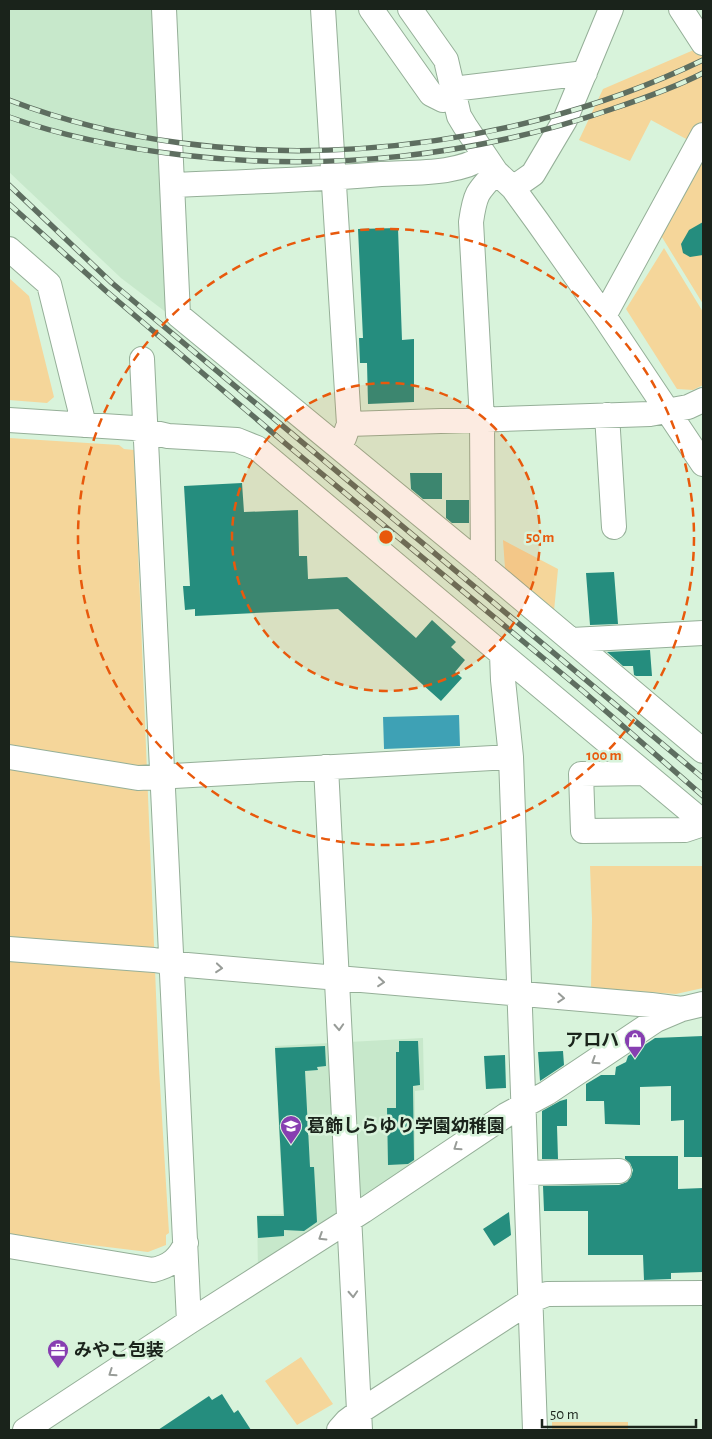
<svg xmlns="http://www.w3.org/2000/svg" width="712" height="1439" font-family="'Alegreya Sans','Noto Sans JP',sans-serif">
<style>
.built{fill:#c7e8cb}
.green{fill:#f5d69a}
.water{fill:#3ea1b5}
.building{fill:#258d7e}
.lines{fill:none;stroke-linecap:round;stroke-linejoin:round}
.minor-casing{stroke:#95af98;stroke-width:26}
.minor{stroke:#fff;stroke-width:24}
.rail-casing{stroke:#5e6e60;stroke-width:5.5}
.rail{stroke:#d8f3db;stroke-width:4;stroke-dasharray:11;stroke-linecap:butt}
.oneway{stroke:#989c98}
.ring{fill:none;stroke:#e8590c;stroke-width:2.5;stroke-dasharray:9 6}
.labels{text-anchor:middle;stroke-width:5;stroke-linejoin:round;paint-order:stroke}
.poi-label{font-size:18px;font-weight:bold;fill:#1a231b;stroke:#d8f3db;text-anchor:start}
.centre{fill:#e8590c;stroke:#d8f3db;stroke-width:2.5}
.ring-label{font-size:15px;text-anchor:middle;font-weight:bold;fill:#e8590c;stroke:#d8f3db;stroke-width:5;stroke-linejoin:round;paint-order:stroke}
</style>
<rect width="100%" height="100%" fill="#d8f3db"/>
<path class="built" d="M 9,9 L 154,9 L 167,313 L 121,278 L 9,172 Z
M 423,1038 L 424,1090 L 415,1091 L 415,1165 L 258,1269 L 257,1215 L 283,1214 L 275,1046 Z"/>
<path class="green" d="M 703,46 L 703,304 L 657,229 L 701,147 L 651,120 L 630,161 L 579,140 L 603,89 Z
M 664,248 L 703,312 L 703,385 L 693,390 L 677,389 L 626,309 Z
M 9,278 L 29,296 L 54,397 L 47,403 L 9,400 Z
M 9,438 L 119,445 L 124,449 L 134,450 L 159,1068 L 169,1233 L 166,1235 L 166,1245 L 148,1252 L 9,1235 Z
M 503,540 L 558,569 L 554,611 L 505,568 Z
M 590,866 L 703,866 L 703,988 L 676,994 L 591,988 L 592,919 Z
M 301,1357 L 333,1404 L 297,1425 L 265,1381 Z
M 552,1422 L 628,1422 L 628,1430 L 552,1430 Z"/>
<path class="water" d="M 459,715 L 460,746 L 384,749 L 383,717 Z"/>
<path class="building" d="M 703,222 L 703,255 L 690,257 L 683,253 L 681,244 L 689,230 Z
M 398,228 L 402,340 L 414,339 L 414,402 L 368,404 L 367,363 L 360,363 L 359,338 L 363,338 L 358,229 Z
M 410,473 L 442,473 L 442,499 L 423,499 L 411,489 Z
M 242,483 L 244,512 L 298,510 L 299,556 L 307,556 L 308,579 L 347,577 L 416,638 L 432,620 L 456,642 L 451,647 L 465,660 L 455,672 L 462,678 L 441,701 L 338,609 L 195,616 L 195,609 L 185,610 L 183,586 L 190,586 L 184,486 Z
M 446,500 L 469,500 L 469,523 L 452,523 L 446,518 Z
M 614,572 L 618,624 L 590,625 L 586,573 Z
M 650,650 L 652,676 L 636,676 L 634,675 L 633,666 L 623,666 L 607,652 Z
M 703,1036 L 703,1157 L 684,1157 L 684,1120 L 671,1121 L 671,1086 L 640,1087 L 640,1125 L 605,1124 L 604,1101 L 586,1101 L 586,1084 L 601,1075 L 615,1075 L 616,1067 L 626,1062 L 628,1056 L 655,1038 Z
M 399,1041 L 418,1041 L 420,1085 L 413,1086 L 414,1160 L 408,1164 L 388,1165 L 387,1108 L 396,1108 L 396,1052 L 399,1052 Z
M 325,1046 L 326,1066 L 317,1067 L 318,1070 L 305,1071 L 310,1167 L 314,1167 L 317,1222 L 304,1231 L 284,1230 L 284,1221 L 284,1236 L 258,1238 L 257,1216 L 284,1216 L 275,1048 Z
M 563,1051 L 564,1065 L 540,1081 L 538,1052 Z
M 505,1055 L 506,1088 L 486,1089 L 484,1056 Z
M 567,1099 L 567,1126 L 557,1126 L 558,1159 L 542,1159 L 542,1111 L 560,1101 Z
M 625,1156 L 678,1156 L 678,1189 L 703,1188 L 703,1272 L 671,1273 L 671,1279 L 644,1280 L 643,1255 L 588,1255 L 588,1211 L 544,1211 L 543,1186 L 619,1185 L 627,1182 L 631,1177 L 633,1170 L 630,1163 L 625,1159 Z
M 509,1212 L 511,1235 L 494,1246 L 483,1229 Z
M 222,1394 L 234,1413 L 238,1410 L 251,1430 L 158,1430 L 209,1396 L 212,1400 Z"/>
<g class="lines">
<g class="minor-casing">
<path id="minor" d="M 164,9 L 178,315 L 483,566 L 703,751
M 323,9 L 349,424
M 371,9 L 431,94 L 443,100 L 455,98
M 410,9 L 446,60 L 459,116 L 465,126 L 496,172 L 513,188 L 537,221 L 604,316 L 703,464
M 681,9 L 703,43
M 453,89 L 585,73
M 173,185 C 242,182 312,180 381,174 C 414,172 458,175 485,156
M 513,188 L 533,174 L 565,120 L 611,9
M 9,249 L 49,284 L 84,425
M 604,316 L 703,135
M 142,359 L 189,1322
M 607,415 L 614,527
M 9,420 L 134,428 L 168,436 L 237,440 L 257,448 L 502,654 L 503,680 L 511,757 L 535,1430
M 344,438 L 349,424 L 650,414 L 688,407 L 703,400
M 483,566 L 482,420 L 471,222 C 475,194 477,192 496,172
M 572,640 L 703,633
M 502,654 L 703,822
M 9,757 L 138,778 L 511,757
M 326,767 L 360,1430
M 644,773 L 581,774 L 583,831 L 685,830 L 703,824
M 9,949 L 154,960 L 187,965 L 651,1005 L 682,1009
M 526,1173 L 619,1171
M 9,1246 L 153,1270 C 170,1266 179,1259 186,1243
M 25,1430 L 189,1322 L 363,1211 L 506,1115 L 547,1093 L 656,1020 L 682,1009 L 703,1004
M 339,1430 L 347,1421 L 359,1412 L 532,1300 L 547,1294 L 703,1293"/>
</g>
<use href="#minor" class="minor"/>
<g class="rail-casing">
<path id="rail" d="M 9,100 C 225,183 496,160 703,60
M 9,117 C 65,137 123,148 182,155 C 327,172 474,157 612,109 C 642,99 674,88 703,73
M 9,185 L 112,283 L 703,778
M 9,204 L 106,291 L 286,444 L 584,692 L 703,796"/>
</g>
<use href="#rail" class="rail"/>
</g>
<defs><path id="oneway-chevron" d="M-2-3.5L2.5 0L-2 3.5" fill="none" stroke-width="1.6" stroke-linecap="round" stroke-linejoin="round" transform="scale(1.25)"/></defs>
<g class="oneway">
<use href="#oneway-chevron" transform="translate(219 968) rotate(5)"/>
<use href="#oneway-chevron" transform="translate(381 982) rotate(5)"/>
<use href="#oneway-chevron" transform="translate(561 998) rotate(4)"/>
<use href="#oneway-chevron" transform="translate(339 1027) rotate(87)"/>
<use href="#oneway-chevron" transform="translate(595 1061) rotate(147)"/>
<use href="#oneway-chevron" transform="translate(457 1147) rotate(146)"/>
<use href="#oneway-chevron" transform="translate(322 1237) rotate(148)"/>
<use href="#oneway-chevron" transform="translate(353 1294) rotate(87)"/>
<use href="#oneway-chevron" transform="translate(112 1373) rotate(146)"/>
</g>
<circle cx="386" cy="537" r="154" fill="#e8590c" fill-opacity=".12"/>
<g class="ring">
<circle cx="386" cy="537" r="154"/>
<circle cx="386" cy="537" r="308"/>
</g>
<defs>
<g id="shop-pin" transform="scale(1.125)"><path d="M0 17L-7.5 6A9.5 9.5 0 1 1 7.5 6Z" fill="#873eb1" stroke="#d8f3db"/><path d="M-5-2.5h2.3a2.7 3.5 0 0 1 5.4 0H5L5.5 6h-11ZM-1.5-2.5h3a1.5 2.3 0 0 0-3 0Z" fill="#fff"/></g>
<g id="school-pin" transform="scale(1.125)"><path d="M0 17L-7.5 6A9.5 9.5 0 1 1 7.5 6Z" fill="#873eb1" stroke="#d8f3db"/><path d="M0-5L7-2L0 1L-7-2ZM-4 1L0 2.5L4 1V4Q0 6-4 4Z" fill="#fff"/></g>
<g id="office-pin" transform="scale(1.125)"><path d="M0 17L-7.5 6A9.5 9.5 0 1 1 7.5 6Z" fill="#873eb1" stroke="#d8f3db"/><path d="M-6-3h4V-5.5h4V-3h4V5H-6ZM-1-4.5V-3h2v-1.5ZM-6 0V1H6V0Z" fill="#fff"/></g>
</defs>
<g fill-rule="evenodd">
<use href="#shop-pin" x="635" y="1040"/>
<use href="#school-pin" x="291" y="1126"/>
<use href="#office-pin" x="58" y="1350"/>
</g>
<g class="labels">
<g class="poi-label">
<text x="619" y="1046" text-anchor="end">アロハ</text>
<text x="307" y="1132">葛飾しらゆり学園幼稚園</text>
<text x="74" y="1356">みやこ包装</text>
</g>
</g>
<circle cx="386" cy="537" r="8" class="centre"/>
<g class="ring-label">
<text x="540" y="542">50 m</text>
<text x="604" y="760">100 m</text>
</g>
<rect width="712" height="1439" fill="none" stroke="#1a231b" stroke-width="20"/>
<path d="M542 1419v8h154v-8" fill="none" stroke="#1a231b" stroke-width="2.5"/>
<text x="550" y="1419" font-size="15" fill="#1a231b" stroke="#d8f3db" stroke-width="4" paint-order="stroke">50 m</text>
</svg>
